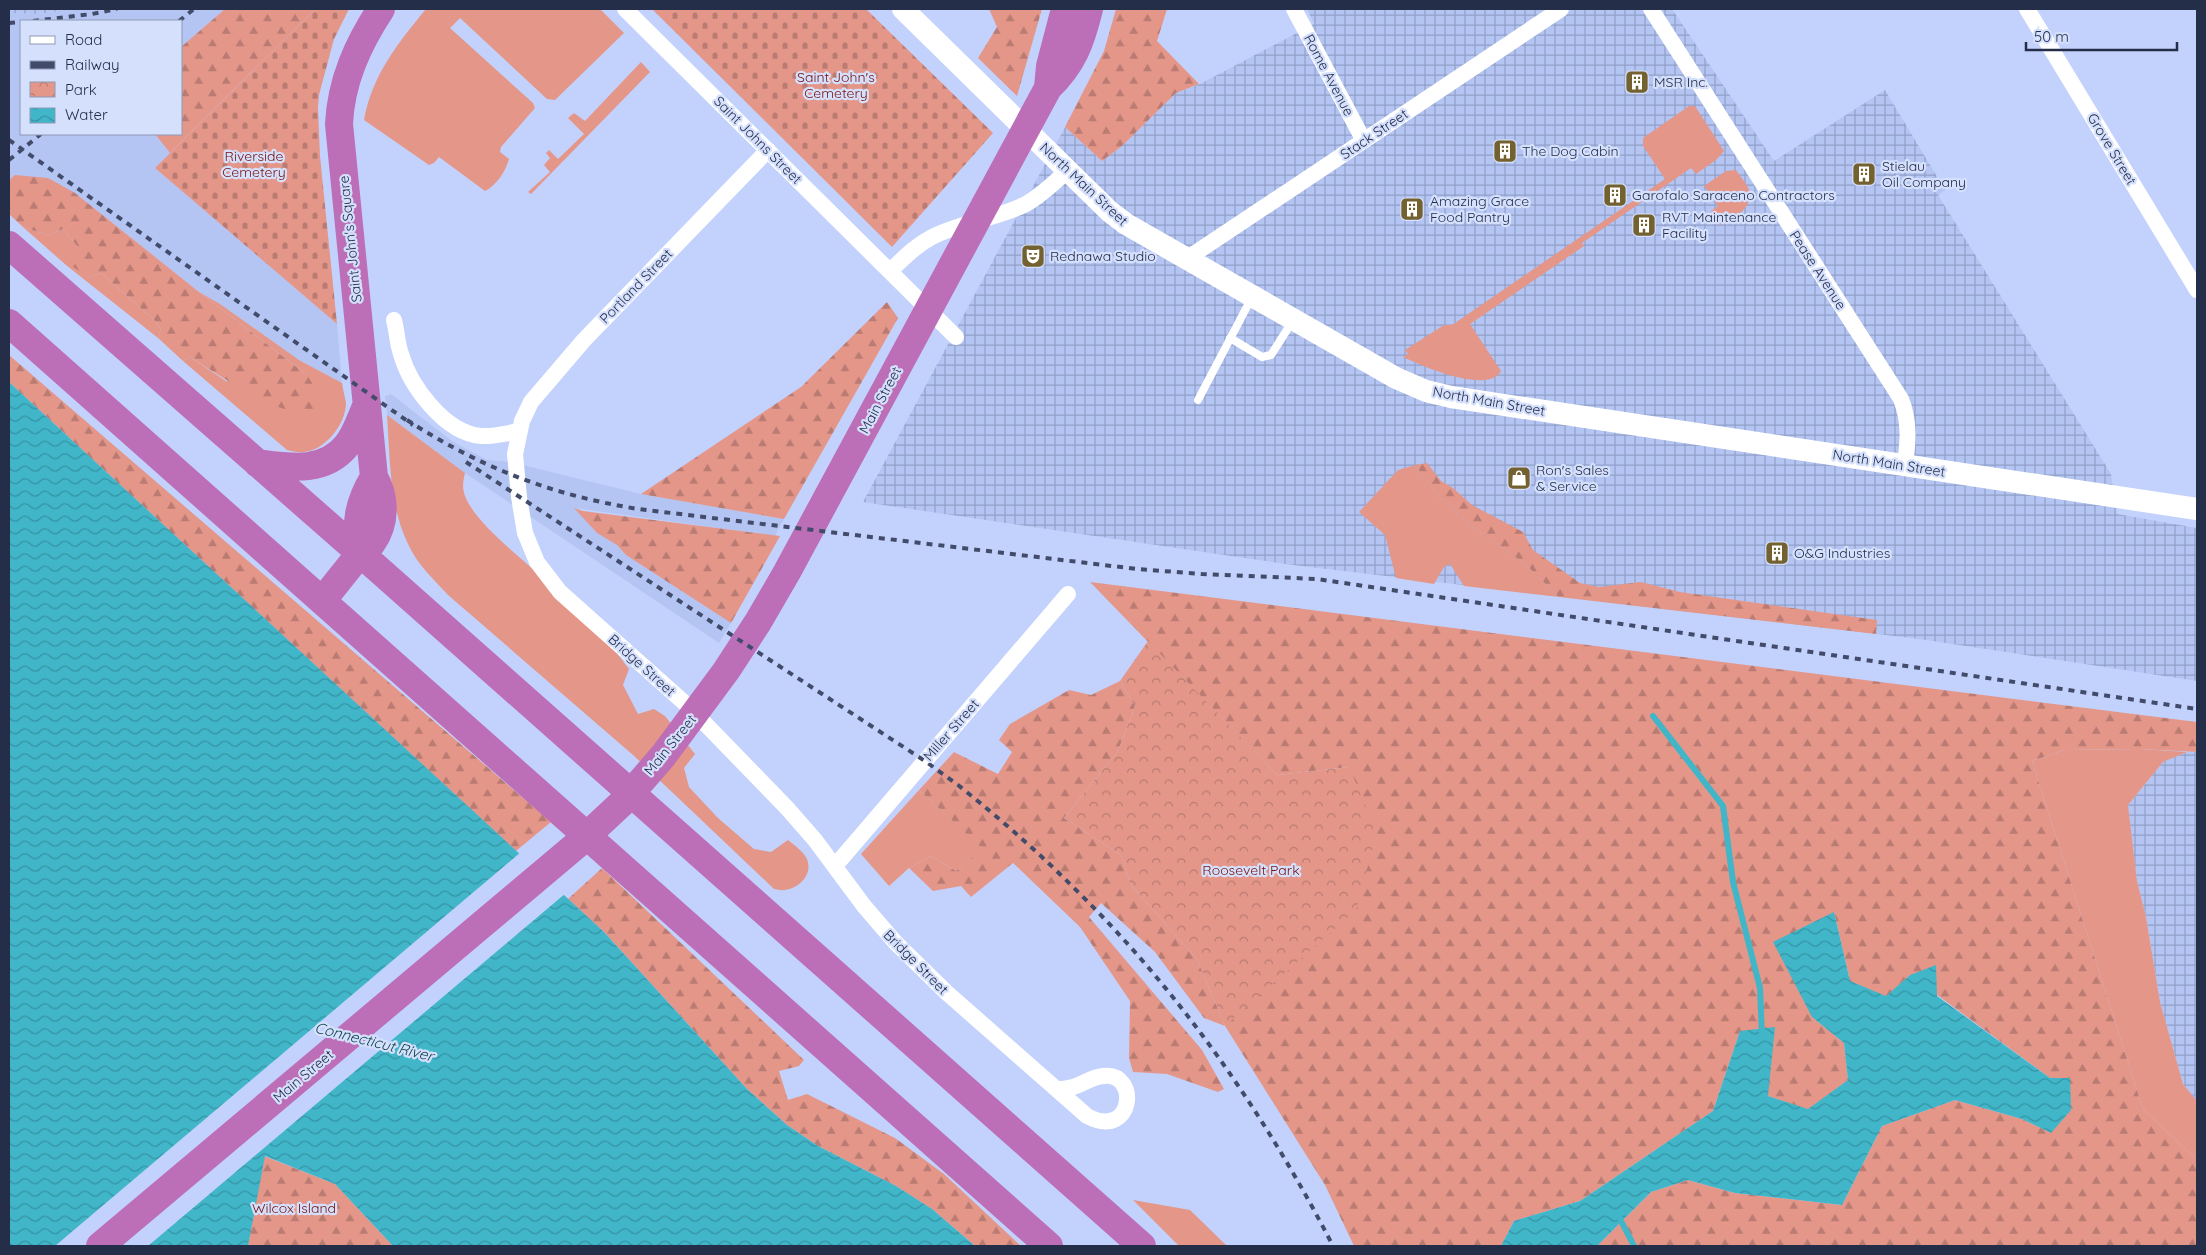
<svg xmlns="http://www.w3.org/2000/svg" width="2206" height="1255" font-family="Quicksand,sans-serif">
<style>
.built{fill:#b4c5f3}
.industrial{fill:url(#industrial-grid)}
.green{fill:#e49689}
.forest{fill:url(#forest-firs)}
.cemetery{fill:url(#cemetery-stones)}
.park{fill:url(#park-crowns)}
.water{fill:url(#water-waves)}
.pier{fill:#c3d2fd}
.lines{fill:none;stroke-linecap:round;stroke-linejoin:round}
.stream{stroke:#40b6c8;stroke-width:6}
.lane{stroke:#fff;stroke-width:8}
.street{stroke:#fff;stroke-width:16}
.secondary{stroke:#fff;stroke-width:22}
.highway{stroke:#bc6eb7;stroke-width:28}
.rail{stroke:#424c6a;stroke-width:4;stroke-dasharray:6 6;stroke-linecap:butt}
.labels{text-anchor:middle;stroke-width:4.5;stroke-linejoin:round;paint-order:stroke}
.street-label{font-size:14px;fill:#252e49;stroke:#d5e0fd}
.park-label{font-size:14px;fill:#761009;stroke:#d5e0fd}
.poi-label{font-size:14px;fill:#252e49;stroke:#d5e0fd;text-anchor:start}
.water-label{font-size:15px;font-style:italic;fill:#13474f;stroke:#d5e0fd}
</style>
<defs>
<pattern id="industrial-grid" width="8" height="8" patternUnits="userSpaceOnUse" patternTransform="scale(1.25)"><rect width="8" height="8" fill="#b4c5f3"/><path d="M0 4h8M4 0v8" fill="none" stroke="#92a0c7"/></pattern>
<pattern id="forest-firs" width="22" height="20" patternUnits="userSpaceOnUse" patternTransform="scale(1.25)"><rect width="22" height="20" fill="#e49689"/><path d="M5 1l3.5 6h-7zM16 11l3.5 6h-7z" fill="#b97b72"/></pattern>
<pattern id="cemetery-stones" width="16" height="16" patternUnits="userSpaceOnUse" patternTransform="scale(1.25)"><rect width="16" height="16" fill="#e49689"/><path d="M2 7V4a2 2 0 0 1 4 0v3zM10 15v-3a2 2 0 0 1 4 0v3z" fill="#b97b72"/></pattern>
<pattern id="park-crowns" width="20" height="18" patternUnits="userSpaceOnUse" patternTransform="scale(1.25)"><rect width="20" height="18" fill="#e49689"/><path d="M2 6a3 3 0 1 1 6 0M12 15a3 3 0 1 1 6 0" fill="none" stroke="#b97b72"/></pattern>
<pattern id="water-waves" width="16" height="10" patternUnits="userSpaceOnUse" patternTransform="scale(1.25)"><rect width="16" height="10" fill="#40b6c8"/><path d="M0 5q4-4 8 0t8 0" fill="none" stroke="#3594a4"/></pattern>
</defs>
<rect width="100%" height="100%" fill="#c3d2fd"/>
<path class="built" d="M 74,9 L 225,9 L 181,47 L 181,21 L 21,21 L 21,134 L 155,134 L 170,153 L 155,168 L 337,324 L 342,383 L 299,360 L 220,304 L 199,292 L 75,193 L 15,175 L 9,180 L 9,13 L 38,14 Z
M 391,394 L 452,441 L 487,460 L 510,462 L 641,494 L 784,519 L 775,536 L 575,508 L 597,533 L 617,545 L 626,555 L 731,623 L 719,643 L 465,473 L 387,415 L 385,396 Z"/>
<path class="industrial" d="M 9,9 L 74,9 L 38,14 L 9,13 Z
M 1307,9 L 1672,9 L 1774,161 L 1885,90 L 1945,190 L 1938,195 L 2111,474 L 2117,514 L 2197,528 L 2197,681 L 1919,639 L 1293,565 L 863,502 L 1065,127 L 1102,161 L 1122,146 L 1176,93 L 1200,84 L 1314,24 Z
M 2187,752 L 2197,752 L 2197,1101 L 2183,1084 L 2160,1002 L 2146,917 L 2137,881 L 2128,805 L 2163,762 Z"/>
<path class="green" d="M 426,9 L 600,9 L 624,33 L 555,100 L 547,99 L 460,18 L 450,28 L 533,103 L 535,108 L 501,147 L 500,152 L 509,159 C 506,171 496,186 485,191 L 439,157 L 434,163 L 429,165 L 364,120 C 372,75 398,43 426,9 Z
M 641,62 L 650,72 L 531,194 L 528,192 L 550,172 L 544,165 L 550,158 L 546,153 L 549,150 L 558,159 L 584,134 L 568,118 L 574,113 L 585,121 Z
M 1689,106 L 1695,106 L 1724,151 L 1716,160 L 1696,174 L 1691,168 L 1582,243 L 1584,246 L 1470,324 L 1501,371 C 1488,395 1422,366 1403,357 L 1408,354 L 1405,350 L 1444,325 L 1452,325 L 1665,179 L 1643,146 L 1643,138 Z
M 1736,170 C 1740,176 1747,184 1749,190 C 1754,207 1733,220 1721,225 L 1711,211 L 1718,206 L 1704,186 L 1726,171 Z
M 24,228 L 49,235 L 63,229 L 78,247 L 88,277 L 101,273 L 155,321 L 161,329 L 158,338 L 66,265 Z
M 199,292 L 220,304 L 299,360 L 342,383 C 343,390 345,397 346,403 C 346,424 325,451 303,452 C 298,453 292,451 287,450 L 183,361 L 190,357 L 226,381 L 307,375 Z
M 387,415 L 465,473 C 463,481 462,488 465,496 C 477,526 524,559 547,582 C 576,608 606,637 629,669 L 623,685 L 638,714 L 654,709 L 665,716 L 695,754 L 684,768 L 689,787 L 718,818 L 754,849 L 771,852 L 788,840 C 794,845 804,852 807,859 C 813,874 800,888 785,890 C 782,891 777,889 774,889 L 633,755 L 448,595 C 433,579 417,564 408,544 C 389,505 390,457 387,415 Z
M 1415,465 L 1439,497 L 1474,528 L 1525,564 L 1559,597 L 1464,586 L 1450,564 L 1444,567 L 1434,584 L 1396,578 L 1385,535 L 1359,512 L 1398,470 Z
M 2140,749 L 2187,752 L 2163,762 L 2128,805 L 2137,881 L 2146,917 L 2160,1002 L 2183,1084 L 2197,1101 L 2197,1160 L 2143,1109 L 2032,761 L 2064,750 Z
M 919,790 L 984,849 L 956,871 L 931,856 L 909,868 L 889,886 L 861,854 Z
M 1133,1200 L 1190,1210 L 1227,1246 L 1179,1246 Z"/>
<path class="forest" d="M 225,9 L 315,9 L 170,153 L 155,134 L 181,134 L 181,47 Z
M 989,9 L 1042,9 L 1017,96 L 978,58 L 997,27 Z
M 1116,9 L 1167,9 L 1157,41 L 1199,84 L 1176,93 L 1122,146 L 1102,161 L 1065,127 L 1104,51 Z
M 15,175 L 48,178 L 75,193 L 199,292 L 307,375 L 318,392 L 315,410 L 308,418 C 266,405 227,381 190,357 L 183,361 L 158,338 L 161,329 L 155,321 L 101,273 L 88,277 L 69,264 L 78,247 L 63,229 L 49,235 L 24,228 L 9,214 L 9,180 Z
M 887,302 L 898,318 L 784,519 L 641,494 L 801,387 Z
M 9,355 L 551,822 L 516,851 L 9,382 Z
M 1427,463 L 1441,481 L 1453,488 L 1472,505 L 1523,532 L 1533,550 L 1580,583 L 1599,587 L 1641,582 L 1680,592 L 1877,620 L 1876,634 L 1559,597 L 1525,564 L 1474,528 L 1439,497 L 1415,465 Z
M 574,508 L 583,511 L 780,536 L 731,623 L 626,555 L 617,545 L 597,533 Z
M 1090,582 L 2197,722 L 2197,752 L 2140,749 L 2064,750 L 2032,761 L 2143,1109 L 2197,1160 L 2197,1246 L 1597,1246 L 1651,1192 L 1688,1180 L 1735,1193 L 1842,1205 L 1882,1126 L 1955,1100 L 2022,1119 L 2051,1133 L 2050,1078 L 1910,975 L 1886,997 L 1850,981 L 1834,912 L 1812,1017 L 1844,1043 L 1848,1080 L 1808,1110 L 1768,1096 L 1740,1031 L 1713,1111 L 1580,1201 L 1514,1221 L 1501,1246 L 1354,1246 L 1325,1185 L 1225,1026 L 1204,1018 L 1155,952 L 1101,903 L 1089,917 L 1202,1050 L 1224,1089 L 1218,1092 L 1167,1074 L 1133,1072 L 1129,1058 L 1130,1001 L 1080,927 L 1013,863 L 971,897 L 961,886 L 933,891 L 909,868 L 931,856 L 956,871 L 983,849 L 919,790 L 954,752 L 998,774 L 1012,752 L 999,740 L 1010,724 L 1069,690 L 1091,695 L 1120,681 L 1135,706 L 1118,751 L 1064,818 L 1121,855 L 1130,884 L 1197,959 L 1225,1026 L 1349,767 L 1277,775 Z
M 602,868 L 804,1060 L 799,1066 L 779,1071 L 788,1100 L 807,1094 L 895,1138 L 944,1174 L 1021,1246 L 975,1246 L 932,1209 L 896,1186 L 818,1146 L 787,1125 L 747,1089 L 604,932 L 568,899 Z
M 264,1156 L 335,1184 L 393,1246 L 248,1246 Z"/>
<path class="cemetery" d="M 315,9 L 349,9 L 334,39 L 319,95 L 318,108 L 320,156 L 337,324 L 155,168 Z
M 652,9 L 866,9 L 993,133 L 892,247 Z"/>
<path class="park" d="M 1148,641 L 1277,775 L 1349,767 L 1377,832 L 1356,910 L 1225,1026 L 1197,959 L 1130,884 L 1121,855 L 1064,818 L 1118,751 L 1135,706 L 1120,681 Z"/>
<path class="water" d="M 9,382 L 604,932 L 747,1089 L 787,1125 L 818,1146 L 896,1186 L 932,1209 L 975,1246 L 393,1246 L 335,1184 L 265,1156 L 248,1246 L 9,1246 Z
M 1834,912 L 1850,981 L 1886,996 L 1910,975 L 1936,965 L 1937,996 L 2050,1078 L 2070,1078 L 2071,1110 L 2051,1133 L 2022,1119 L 1955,1100 L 1882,1126 L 1842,1205 L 1735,1193 L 1688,1180 L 1651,1192 L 1597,1246 L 1501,1246 L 1514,1221 L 1580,1201 L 1713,1111 L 1740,1031 L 1775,1027 L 1768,1096 L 1808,1109 L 1848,1080 L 1844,1043 L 1812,1017 L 1773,942 Z"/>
<path class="pier" d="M 521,852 L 566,893 L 148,1246 L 55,1246 Z"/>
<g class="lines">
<path class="stream" d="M 1653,716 L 1723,806 L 1733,882 L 1760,988 L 1762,1036
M 1617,1213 L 1634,1246"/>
<path class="lane" d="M 1230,338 L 1262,357 L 1271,355 L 1292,322
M 1198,400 L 1251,299"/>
<path class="street" d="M 625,9 L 956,337
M 1294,9 L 1364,141
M 1651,9 L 1901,399 C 1910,422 1908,442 1905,465
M 2027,9 L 2197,290
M 768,150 L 584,340 L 531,402 L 522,421 L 515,454 L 519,497 L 525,533 L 537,562 L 560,592 L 688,706 L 787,808 L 815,840 L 864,906 L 895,942 L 946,992 L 1087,1116 C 1134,1141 1140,1071 1103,1076 C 1092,1077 1083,1084 1073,1087 C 1068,1088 1063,1089 1058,1089
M 1185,260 L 1561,9
M 890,271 C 904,258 915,246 932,237 C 961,222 996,219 1026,204 C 1042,195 1055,182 1068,170
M 394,320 C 397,331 397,343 401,354 C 410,386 445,433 481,436 C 494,437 507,433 520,431
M 835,866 L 1068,594"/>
<path class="secondary" d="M 903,9 L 1109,211 L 1126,224 L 1396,378 L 1426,391 L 1451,397 L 2197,509"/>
<path class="highway" d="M 1048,88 L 1050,66 L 1065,9
M 9,245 L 360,553 L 1142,1246
M 9,323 L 1049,1246
M 257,463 C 288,467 324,474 347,445 C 356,434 361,417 367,404
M 360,553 C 355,523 358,503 374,477
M 322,601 C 334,586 346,571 358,556 C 363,551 368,548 372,543 C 386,523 386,498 374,477 L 339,124 C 341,81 358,44 381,9
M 100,1246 L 580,842 L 624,801 L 663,756 L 726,671 L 758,622 L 787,572 L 1048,88 C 1073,64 1081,42 1089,9"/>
<path class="rail" d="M 33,21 L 92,14 L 117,9
M 179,21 L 194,9
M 9,23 L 21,22
M 9,140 L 413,425
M 9,160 L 41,134
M 407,420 C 481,468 552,495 638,509 L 1137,569 L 1202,574 L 1317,579 L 2197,709
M 466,462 L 925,761 C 936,769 947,777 958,785 C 998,817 1036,850 1072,886 C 1179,990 1265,1114 1333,1246"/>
</g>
<defs>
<g id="building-square" transform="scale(1.25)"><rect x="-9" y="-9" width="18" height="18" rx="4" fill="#73612f" stroke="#d5e0fd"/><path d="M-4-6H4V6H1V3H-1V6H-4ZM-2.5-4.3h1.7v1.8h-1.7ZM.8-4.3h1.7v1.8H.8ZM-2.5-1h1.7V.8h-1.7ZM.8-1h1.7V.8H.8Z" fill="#fff"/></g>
<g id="theatre-square" transform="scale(1.25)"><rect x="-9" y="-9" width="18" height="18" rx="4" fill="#73612f" stroke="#d5e0fd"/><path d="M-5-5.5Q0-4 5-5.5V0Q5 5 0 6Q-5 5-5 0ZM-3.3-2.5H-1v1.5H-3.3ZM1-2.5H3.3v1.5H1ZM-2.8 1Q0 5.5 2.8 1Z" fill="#fff"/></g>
<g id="shop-square" transform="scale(1.25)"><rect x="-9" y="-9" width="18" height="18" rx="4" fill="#73612f" stroke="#d5e0fd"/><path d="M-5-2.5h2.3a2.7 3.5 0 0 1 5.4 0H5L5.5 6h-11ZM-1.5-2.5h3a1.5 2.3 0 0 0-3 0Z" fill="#fff"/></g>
</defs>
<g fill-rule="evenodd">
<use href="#building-square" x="1637" y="82"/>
<use href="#building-square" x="1505" y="151"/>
<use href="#building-square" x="1864" y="174"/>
<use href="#building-square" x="1615" y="195"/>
<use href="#building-square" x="1412" y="209"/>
<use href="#building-square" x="1644" y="225"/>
<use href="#theatre-square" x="1033" y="256"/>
<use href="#shop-square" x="1519" y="478"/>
<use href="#building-square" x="1777" y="553"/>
</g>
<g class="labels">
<g class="street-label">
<text transform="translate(1329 75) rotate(62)" y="5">Rome Avenue</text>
<text transform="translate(1374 134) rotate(-34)" y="5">Stack Street</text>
<text transform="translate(758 140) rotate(45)" y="5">Saint Johns Street</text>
<text transform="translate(2112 149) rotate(59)" y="5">Grove Street</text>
<text transform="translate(1084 184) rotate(43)" y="5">North Main Street</text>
<text transform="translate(350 239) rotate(-96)" y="5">Saint John's Square</text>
<text transform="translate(1818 270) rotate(57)" y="5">Pease Avenue</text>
<text transform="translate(636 286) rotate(-46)" y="5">Portland Street</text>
<text transform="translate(880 400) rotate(-62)" y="5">Main Street</text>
<text transform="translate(1489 401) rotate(10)" y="5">North Main Street</text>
<text transform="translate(1889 463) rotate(9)" y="5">North Main Street</text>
<text transform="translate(642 665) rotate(42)" y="5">Bridge Street</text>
<text transform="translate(951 730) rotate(-49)" y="5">Miller Street</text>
<text transform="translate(670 745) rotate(-51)" y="5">Main Street</text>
<text transform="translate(916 962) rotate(45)" y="5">Bridge Street</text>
<text transform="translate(303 1076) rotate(-40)" y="5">Main Street</text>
</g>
<g class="park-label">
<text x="836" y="82">Saint John's<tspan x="836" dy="16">Cemetery</tspan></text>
<text x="254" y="161">Riverside<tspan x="254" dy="16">Cemetery</tspan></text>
<text x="1251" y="875">Roosevelt Park</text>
<text x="294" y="1213">Wilcox Island</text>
</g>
<g class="poi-label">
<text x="1654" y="87">MSR Inc.</text>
<text x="1522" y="156">The Dog Cabin</text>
<text x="1882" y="171">Stielau<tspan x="1882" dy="16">Oil Company</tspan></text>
<text x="1632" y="200">Garofalo Saraceno Contractors</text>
<text x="1430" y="206">Amazing Grace<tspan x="1430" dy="16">Food Pantry</tspan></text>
<text x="1662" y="222">RVT Maintenance<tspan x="1662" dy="16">Facility</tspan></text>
<text x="1050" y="261">Rednawa Studio</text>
<text x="1536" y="475">Ron's Sales<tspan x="1536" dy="16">&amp; Service</tspan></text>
<text x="1794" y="558">O&amp;G Industries</text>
</g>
<g class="water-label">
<text transform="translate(374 1042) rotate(14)" y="5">Connecticut River</text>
</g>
</g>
<rect width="2206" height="1255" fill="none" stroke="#252e49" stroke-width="20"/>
<rect x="20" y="20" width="162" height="115" fill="#d5e0fd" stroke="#8f99b5"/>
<rect x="30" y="36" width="25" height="8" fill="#ffffff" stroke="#8f99b5"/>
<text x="65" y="45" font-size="15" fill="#252e49">Road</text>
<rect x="30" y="61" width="25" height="8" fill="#424c6a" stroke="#8f99b5"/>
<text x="65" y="70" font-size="15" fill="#252e49">Railway</text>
<rect x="30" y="82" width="25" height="15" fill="url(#park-crowns)" stroke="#8f99b5"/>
<text x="65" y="95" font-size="15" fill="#252e49">Park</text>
<rect x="30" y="108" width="25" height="15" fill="url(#water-waves)" stroke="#8f99b5"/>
<text x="65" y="120" font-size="15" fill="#252e49">Water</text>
<path d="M2026 42v8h151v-8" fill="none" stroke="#252e49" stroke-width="2.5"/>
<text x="2034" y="42" font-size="15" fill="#252e49" stroke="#d5e0fd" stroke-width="4" paint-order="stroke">50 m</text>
</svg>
